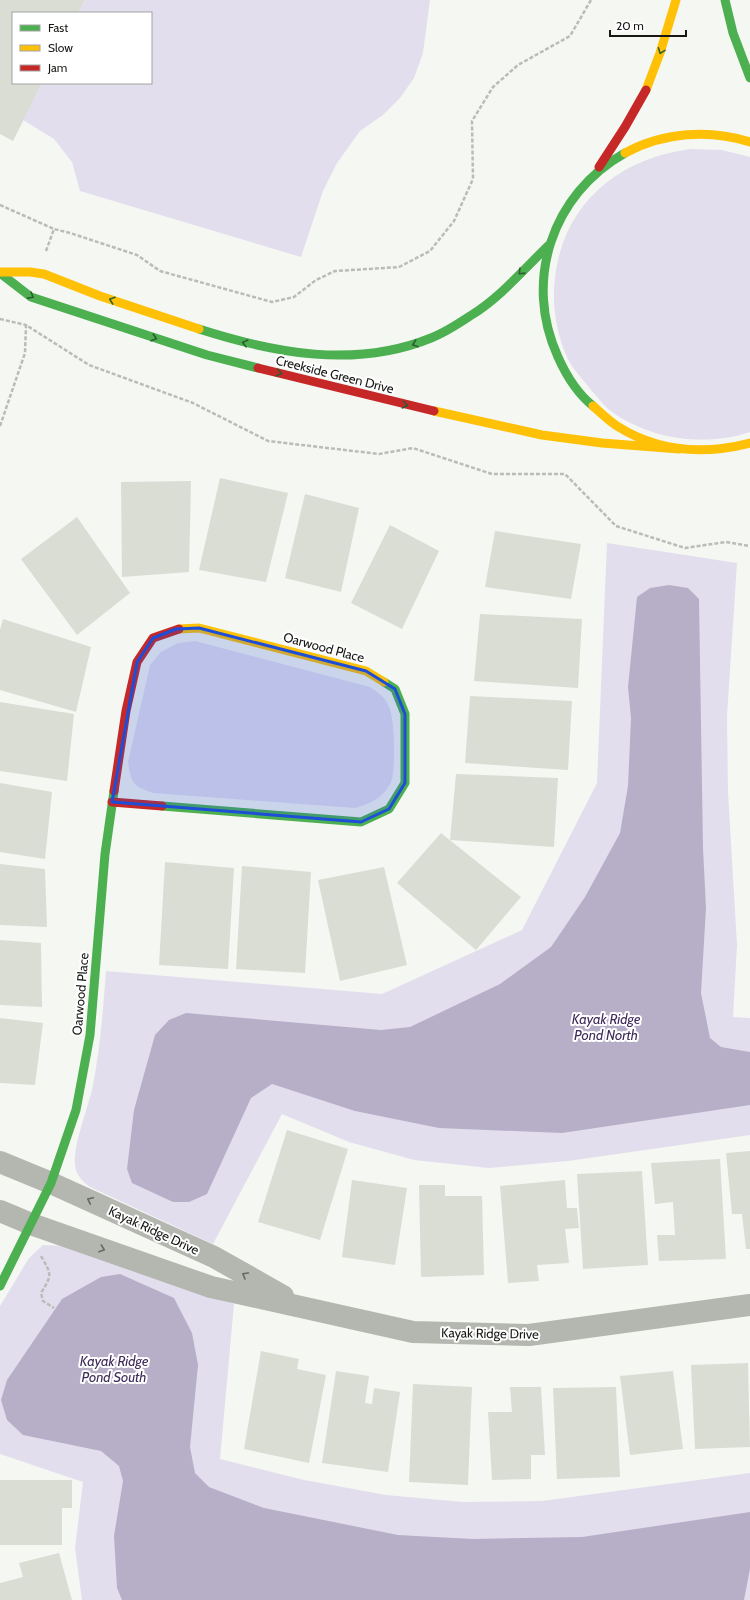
<svg xmlns="http://www.w3.org/2000/svg" width="750" height="1600" font-family="Cabin,sans-serif">
<style>
.green{fill:#e3deee}
.water{fill:#b7afc7}
.building{fill:#daddd4}
.lines{fill:none;stroke-linecap:round;stroke-linejoin:round}
.path{stroke:#babcb7;stroke-width:2.5;stroke-dasharray:4 2;stroke-linecap:butt}
.street{stroke:#b4b6b0;stroke-width:22}
.fast{stroke:#4caf50;stroke-width:9}
.slow{stroke:#ffc107;stroke-width:9}
.jam{stroke:#c62828;stroke-width:9}
.oneway{stroke:#2f5c30}
.oneway2{stroke:#666762}
.marked{fill:#1d4ed8;fill-opacity:0.2;stroke:#1d4ed8;stroke-width:3;stroke-linejoin:round}
.labels{text-anchor:middle;stroke-width:4;stroke-linejoin:round;paint-order:stroke}
.street-label{font-size:13px;fill:#171815;stroke:#fff}
.water-label{font-size:14px;font-style:italic;fill:#3e2a5a;stroke:#fff}
</style>
<rect width="100%" height="100%" fill="#f5f7f2"/>
<path class="green" d="M 85,0 L 430,0 L 423,53 L 414,78 L 400,98 L 383,115 L 360,131 L 337,163 L 323,191 L 301,257 L 80,191 L 72,162 L 54,139 L 23,120 L 42,83 L 151,83 L 151,13 L 78,13 Z
M 691,149 L 722,150 L 750,157 L 750,432 C 727,440 702,441 679,438 C 655,435 623,423 605,406 C 600,401 596,395 591,390 C 586,383 579,376 574,369 C 560,349 553,315 554,291 C 557,210 613,159 691,149 Z
M 607,543 L 737,563 L 727,716 L 728,792 L 737,945 L 733,1017 L 750,1018 L 750,1135 L 568,1161 L 489,1168 L 414,1160 L 349,1142 L 282,1114 L 213,1244 L 90,1187 C 82,1181 76,1175 75,1165 C 73,1146 87,1110 92,1090 C 100,1051 103,1011 106,971 L 382,994 L 522,930 L 597,783 Z
M 195,641 L 370,687 C 378,692 386,698 389,707 C 395,719 396,770 391,782 C 384,798 369,804 355,808 L 153,793 C 133,786 131,783 128,762 L 150,665 L 161,652 L 178,643 Z
M 43,1245 L 62,1246 L 234,1304 L 220,1459 L 304,1480 L 386,1495 L 463,1502 L 542,1501 L 750,1473 L 750,1600 L 82,1600 L 75,1548 L 83,1482 L 0,1454 L 0,1306 L 29,1258 Z"/>
<path class="water" d="M 669,585 L 688,588 L 699,599 L 703,848 L 706,908 L 701,993 L 710,1038 L 721,1047 L 750,1052 L 750,1105 L 562,1133 L 439,1128 L 355,1111 L 272,1084 L 251,1098 L 207,1194 L 189,1202 L 173,1202 L 132,1183 L 127,1169 L 134,1110 L 155,1035 L 169,1020 L 186,1013 L 381,1030 L 410,1027 L 500,984 L 551,947 L 585,897 L 620,833 L 628,786 L 631,718 L 628,687 L 637,597 L 650,588 Z
M 120,1274 L 174,1298 L 192,1333 L 198,1365 L 190,1447 L 195,1473 L 209,1487 L 264,1508 L 398,1535 L 473,1539 L 582,1537 L 750,1512 L 750,1569 L 744,1600 L 122,1600 L 117,1588 L 114,1536 L 123,1481 L 119,1466 L 101,1451 L 23,1435 L 7,1420 L 1,1400 L 7,1380 L 62,1299 L 101,1277 Z"/>
<path class="building" d="M 0,0 L 85,0 L 78,13 L 13,13 L 13,83 L 42,83 L 13,141 L 0,134 Z
M 220,478 L 288,493 L 266,582 L 199,570 Z
M 191,481 L 189,572 L 122,577 L 121,482 Z
M 305,494 L 359,508 L 341,592 L 285,578 Z
M 77,517 L 130,593 L 77,635 L 21,559 Z
M 390,525 L 439,551 L 402,629 L 351,603 Z
M 495,531 L 581,544 L 571,599 L 485,587 Z
M 480,614 L 582,619 L 578,688 L 474,681 Z
M 3,619 L 91,647 L 76,712 L 0,690 L 0,630 Z
M 470,696 L 572,701 L 568,770 L 465,763 Z
M 0,702 L 74,714 L 67,781 L 0,771 Z
M 456,774 L 558,778 L 554,847 L 450,840 Z
M 0,783 L 52,792 L 45,859 L 0,852 Z
M 441,833 L 521,897 L 476,950 L 397,883 Z
M 165,862 L 234,868 L 228,969 L 159,965 Z
M 0,864 L 45,869 L 47,927 L 0,925 Z
M 242,866 L 311,872 L 305,973 L 236,969 Z
M 384,867 L 407,965 L 340,981 L 318,880 Z
M 0,940 L 41,943 L 42,1007 L 0,1005 Z
M 0,1018 L 43,1023 L 35,1085 L 0,1083 Z
M 287,1130 L 348,1149 L 320,1240 L 258,1222 Z
M 750,1151 L 750,1249 L 746,1249 L 742,1214 L 732,1214 L 726,1153 Z
M 720,1159 L 726,1259 L 659,1261 L 657,1235 L 675,1235 L 673,1202 L 655,1204 L 651,1163 Z
M 642,1171 L 648,1265 L 583,1269 L 577,1174 Z
M 352,1180 L 407,1188 L 395,1265 L 342,1257 Z
M 565,1180 L 567,1208 L 577,1208 L 579,1228 L 565,1229 L 569,1263 L 537,1265 L 539,1281 L 508,1283 L 500,1186 Z
M 419,1185 L 445,1185 L 445,1196 L 482,1196 L 484,1275 L 421,1277 Z
M 261,1351 L 299,1359 L 297,1369 L 326,1375 L 309,1463 L 244,1449 Z
M 748,1363 L 750,1447 L 695,1449 L 691,1365 Z
M 336,1371 L 369,1376 L 365,1403 L 372,1404 L 374,1388 L 400,1392 L 388,1472 L 322,1463 Z
M 673,1371 L 683,1449 L 630,1455 L 620,1376 Z
M 413,1384 L 472,1387 L 468,1485 L 409,1482 Z
M 510,1387 L 541,1387 L 545,1455 L 531,1455 L 531,1479 L 492,1480 L 488,1412 L 512,1412 Z
M 616,1387 L 620,1477 L 557,1479 L 553,1388 Z
M 0,1480 L 72,1480 L 72,1508 L 62,1508 L 62,1545 L 0,1545 Z
M 59,1553 L 72,1600 L 0,1600 L 0,1583 L 23,1577 L 19,1563 Z"/>
<g class="lines">
<path class="path" d="M 0,205 L 54,229
M 46,251 L 54,229 L 70,233 L 137,255 L 160,271 L 272,302 L 294,297 L 316,280 L 335,271 L 399,267 L 430,251 L 454,221 L 473,179 L 472,121 L 493,87 L 518,65 L 570,36 L 591,0
M 0,319 L 26,325
M 0,426 L 25,353 L 26,325 L 89,365 L 193,403 L 268,441 L 379,454 L 413,448 L 492,474 L 565,474 L 616,526 L 685,548 L 726,542 L 750,546
M 41,1256 C 52,1275 52,1275 41,1293 L 43,1301 L 54,1308"/>
<path class="street" d="M 0,1162 L 51,1183 L 214,1257 L 283,1296
M 0,1211 L 31,1224 L 211,1287 L 413,1332 L 529,1335 L 750,1305"/>
<path class="fast" d="M 725,0 L 733,33 L 750,78
M 0,273 L 31,297 L 207,355 L 258,368
M 199,329 C 274,353 355,369 431,338 C 444,333 458,324 470,316 C 500,298 524,269 549,245
M 593,406 C 578,394 566,375 558,357 C 523,281 552,194 625,153
M 162,806 L 361,822 L 389,809 L 405,783 L 405,714 L 395,689 L 384,682
M 0,1286 L 51,1183 L 76,1110 L 90,1035 L 105,854 L 114,791"/>
<path class="slow" d="M 646,90 L 660,53 L 676,0
M 625,153 C 663,132 710,129 750,142
M 0,272 L 30,272 L 44,274 L 100,296 L 199,329
M 593,406 C 601,413 608,420 617,426 C 658,452 703,455 750,443
M 434,411 L 542,435 L 602,443 L 679,449
M 179,629 L 199,628 L 366,671 L 384,682"/>
<path class="jam" d="M 599,167 L 625,127 L 646,90
M 258,368 L 434,411
M 114,791 L 126,711 L 137,662 L 153,638 L 179,629
M 112,802 L 162,806"/>
</g>
<defs><path id="oneway-chevron" d="M-2-3.5L2.5 0L-2 3.5" fill="none" stroke-width="1.6" stroke-linecap="round" stroke-linejoin="round"/></defs>
<g class="oneway">
<use href="#oneway-chevron" transform="translate(661 51) rotate(111)"/>
<use href="#oneway-chevron" transform="translate(521 272) rotate(136)"/>
<use href="#oneway-chevron" transform="translate(31 296) rotate(29)"/>
<use href="#oneway-chevron" transform="translate(112 300) rotate(-161)"/>
<use href="#oneway-chevron" transform="translate(154 338) rotate(18)"/>
<use href="#oneway-chevron" transform="translate(245 343) rotate(-166)"/>
<use href="#oneway-chevron" transform="translate(415 344) rotate(161)"/>
<use href="#oneway-chevron" transform="translate(279 373) rotate(14)"/>
<use href="#oneway-chevron" transform="translate(405 405) rotate(12)"/>
</g>
<g class="oneway2">
<use href="#oneway-chevron" transform="translate(90 1200) rotate(-155)"/>
<use href="#oneway-chevron" transform="translate(102 1249) rotate(19)"/>
<use href="#oneway-chevron" transform="translate(245 1275) rotate(-150)"/>
</g>
<path class="marked" d="M 199,628 L 366,671 L 395,689 L 405,714 L 405,783 L 389,809 L 361,822 L 112,802 L 137,662 L 153,638 L 176,629 Z"/>
<g class="labels">
<g class="street-label">
<text transform="translate(335 374) rotate(14)" y="5">Creekside Green Drive</text>
<text transform="translate(324 647) rotate(15)" y="5">Oarwood Place</text>
<text transform="translate(80 994) rotate(-85)" y="5">Oarwood Place</text>
<text transform="translate(154 1230) rotate(25)" y="5">Kayak Ridge Drive</text>
<text transform="translate(490 1333) rotate(1)" y="5">Kayak Ridge Drive</text>
</g>
<g class="water-label">
<text x="606" y="1024">Kayak Ridge<tspan x="606" dy="16">Pond North</tspan></text>
<text x="114" y="1366">Kayak Ridge<tspan x="114" dy="16">Pond South</tspan></text>
</g>
</g>
<rect x="12" y="12" width="140" height="72" fill="#ffffff" stroke="#a2a3a1"/>
<rect x="20" y="25" width="20" height="6" fill="#4caf50" stroke="#a2a3a1"/>
<text x="48" y="32" font-size="12" fill="#171815">Fast</text>
<rect x="20" y="45" width="20" height="6" fill="#ffc107" stroke="#a2a3a1"/>
<text x="48" y="52" font-size="12" fill="#171815">Slow</text>
<rect x="20" y="65" width="20" height="6" fill="#c62828" stroke="#a2a3a1"/>
<text x="48" y="72" font-size="12" fill="#171815">Jam</text>
<path d="M610 30v6h76v-6" fill="none" stroke="#171815" stroke-width="2"/>
<text x="616" y="30" font-size="12" fill="#171815" stroke="#ffffff" stroke-width="3" paint-order="stroke">20 m</text>
</svg>
